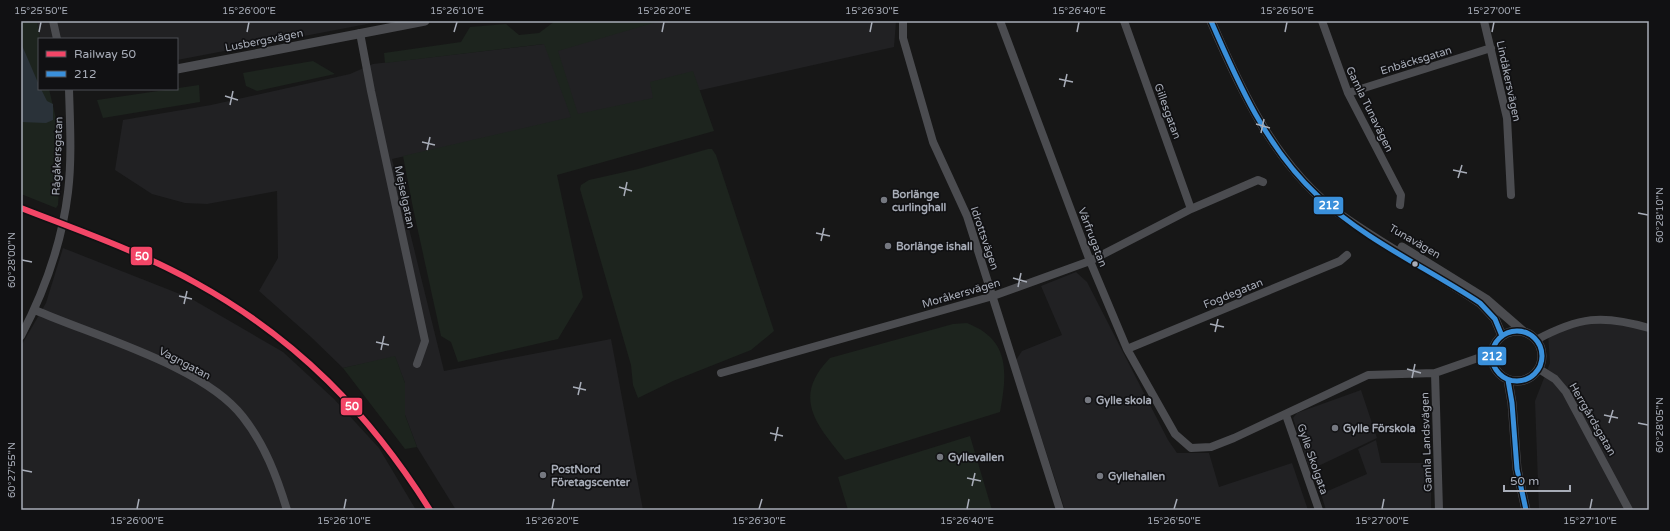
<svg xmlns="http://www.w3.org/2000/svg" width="1670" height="531" font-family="'Varela Round',sans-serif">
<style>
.built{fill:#212123}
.green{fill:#1d241e}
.water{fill:#2a3239}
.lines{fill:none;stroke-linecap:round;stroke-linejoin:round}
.minor{stroke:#4b4c50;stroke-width:8}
.tertiary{stroke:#4b4c50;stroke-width:9}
.bus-1-casing{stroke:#111113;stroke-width:8}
.bus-1{stroke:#3a90db;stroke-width:5}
.rail-1-casing{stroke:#111113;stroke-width:9}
.rail-1{stroke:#f34667;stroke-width:6}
.ticks{fill:none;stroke:#a8adb8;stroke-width:1.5}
.poi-dot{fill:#757880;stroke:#111113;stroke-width:1.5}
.bus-dot{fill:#a8adb8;stroke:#111113;stroke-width:1.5}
.labels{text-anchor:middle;stroke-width:3.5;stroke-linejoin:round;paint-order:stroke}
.street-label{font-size:11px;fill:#a8adb8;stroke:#111113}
.poi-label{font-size:11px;font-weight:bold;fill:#a8adb8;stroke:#111113;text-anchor:start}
.line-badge{stroke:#111113;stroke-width:1.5}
.badge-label{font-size:11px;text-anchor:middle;font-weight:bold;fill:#fff}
.neatline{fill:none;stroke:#a8adb8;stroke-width:1.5}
.ticks-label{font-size:10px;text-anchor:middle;fill:#a8adb8}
</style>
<rect width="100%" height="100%" fill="#171717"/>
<path class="built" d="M 37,21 L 383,21 L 177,60 L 177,39 L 40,39 Z
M 622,21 L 896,21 L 894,47 L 392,159 L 444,371 L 611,339 L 643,510 L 456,510 L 417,447 L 405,415 L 405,383 L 395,357 L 343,368 L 311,337 L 259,291 L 278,258 L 277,191 L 207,204 L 185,203 L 152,194 L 115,170 L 123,120 L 211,105 L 350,74 L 373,64 L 544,44 Z
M 63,248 L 190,298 L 283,352 L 334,399 L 379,448 L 416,510 L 21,510 L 21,346 L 46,303 Z
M 1076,272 L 1087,282 L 1168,440 L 1177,453 L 1209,453 L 1219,487 L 1292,463 L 1308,510 L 1065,510 L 1016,360 L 1022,351 L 1062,335 L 1041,286 Z
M 1586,320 L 1649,328 L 1649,510 L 1539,510 L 1535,401 L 1550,363 L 1548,334 Z
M 1361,390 L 1377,438 L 1310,470 L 1293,418 L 1297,413 Z
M 1376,440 L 1381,463 L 1431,463 L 1431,510 L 1326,510 L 1321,494 L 1367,474 L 1358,449 Z"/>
<path class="green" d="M 21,21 L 37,21 L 40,39 L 39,89 L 49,89 L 62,144 L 58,205 L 56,208 L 21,194 Z
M 555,21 L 660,21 L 558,51 L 578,114 L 653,98 L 650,82 L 693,71 L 714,131 L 557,175 L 583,297 L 558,339 L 458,362 L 451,342 L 441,336 L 413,208 L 403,156 L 571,117 L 544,44 L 385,63 L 384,53 L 461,42 L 470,27 L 506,24 L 519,35 L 539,33 Z
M 313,61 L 335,74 L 257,91 L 246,86 L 243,73 Z
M 199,85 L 200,102 L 103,118 L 97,100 Z
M 708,149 L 712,149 L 716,155 L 774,331 L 751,350 L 673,381 L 638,398 L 633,385 L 631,365 L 580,189 L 581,185 L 589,180 L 638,169 Z
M 967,323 C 973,326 979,328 984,332 C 1011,351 1005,384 1000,412 L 845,460 C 817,425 791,398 830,358 L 953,324 Z
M 395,356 L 405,383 L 405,415 L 417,447 L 405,449 L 343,368 Z
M 970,436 L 992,510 L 848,510 L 838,477 Z"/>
<path class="water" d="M 21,43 L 39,85 L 39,89 L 41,89 L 47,101 L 53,104 L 53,120 L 46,123 L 21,122 Z"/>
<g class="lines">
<path class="minor" d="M 53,21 L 57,39
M 903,21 L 903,38 L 933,142 L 967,216 L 1060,510
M 1000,21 L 1090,261 L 1127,349 L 1175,434 L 1191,448 L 1211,447 L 1234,438 L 1368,375 L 1435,373 L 1478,358 L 1492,358
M 1124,21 L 1191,209
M 1322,21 L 1348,93 L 1401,195 L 1400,205
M 1484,21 L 1507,118 L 1511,195
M 360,33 L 371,91 L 425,341 L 417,364
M 1348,93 L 1491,48
M 35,310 C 94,336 204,366 243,417 C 265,445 277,477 287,510
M 21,336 C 44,292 62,242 68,192 C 72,159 70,123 69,89
M 1536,340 C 1579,317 1602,314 1649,328
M 1127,349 L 1340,261 L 1347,255
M 1539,369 L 1555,379 L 1566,392 L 1629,510
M 721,373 L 993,296 L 1090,261 L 1191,209 L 1258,180 L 1263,182
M 1435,373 L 1439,510
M 1286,415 L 1319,510"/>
<path class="tertiary" d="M 1211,21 C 1242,93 1276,167 1341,215 C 1386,247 1434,272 1480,303 L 1495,319 L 1502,336
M 177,69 L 425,21
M 1402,247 L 1486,299 L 1524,332
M1492 356a25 25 0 1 1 50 0a25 25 0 1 1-50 0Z
M 1508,380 L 1512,403 L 1517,469 L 1526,510"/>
<g class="bus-1-casing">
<path id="bus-1" d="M 1211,21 C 1238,83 1267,149 1318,196 C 1365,240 1427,268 1480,303 L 1495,319 L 1502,336
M1492 356a25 25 0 1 1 50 0a25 25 0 1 1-50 0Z
M 1508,380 L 1512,403 L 1517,469 L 1526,510"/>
</g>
<use href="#bus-1" class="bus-1"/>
<g class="rail-1-casing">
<path id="rail-1" d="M 21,208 C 80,231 141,252 196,283 C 297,339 369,413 430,510"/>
</g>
<use href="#rail-1" class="rail-1"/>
</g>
<path class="ticks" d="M 39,32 L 41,22M 247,32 L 249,22M 454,32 L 457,22M 662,32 L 664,22M 870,32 L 872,22M 1077,32 L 1079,22M 1285,32 L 1287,22M 1492,32 L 1494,22M 1059,79 L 1073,82M 1064,87 L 1067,74M 225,96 L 238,100M 230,105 L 233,91M 1256,124 L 1270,128M 1261,133 L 1264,119M 422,142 L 435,145M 427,150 L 430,137M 1453,170 L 1467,173M 1458,178 L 1462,165M 619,187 L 632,191M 624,196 L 627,182M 1638,213 L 1648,215M 816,233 L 830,236M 821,241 L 824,228M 22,260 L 32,262M 1013,278 L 1027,282M 1018,287 L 1021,273M 179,296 L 192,299M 184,304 L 187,291M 1210,324 L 1224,327M 1215,332 L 1218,319M 376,342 L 389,345M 381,350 L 384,336M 1407,369 L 1421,373M 1412,378 L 1415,364M 573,387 L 586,390M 578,395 L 581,382M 1604,415 L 1618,418M 1609,423 L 1613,410M 1638,423 L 1648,425M 770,433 L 783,436M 775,441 L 778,427M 22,470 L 32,472M 967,478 L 981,481M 972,486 L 975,473M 137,509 L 139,499M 344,509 L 346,499M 552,509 L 554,499M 759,509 L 762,499M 967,509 L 969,499M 1174,509 L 1177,499M 1382,509 L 1384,499M 1590,509 L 1592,499"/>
<g class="poi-dot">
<circle cx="884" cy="200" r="4"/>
<circle cx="888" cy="246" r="4"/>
<circle cx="1088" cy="400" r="4"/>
<circle cx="1335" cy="428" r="4"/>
<circle cx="940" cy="457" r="4"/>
<circle cx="543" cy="475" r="4"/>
<circle cx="1100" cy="476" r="4"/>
</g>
<circle class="bus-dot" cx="1415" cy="264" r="3.5"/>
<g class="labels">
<g class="street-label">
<text transform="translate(264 40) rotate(-11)" y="4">Lusbergsvägen</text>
<text transform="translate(1416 60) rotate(-17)" y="4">Enbäcksgatan</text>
<text transform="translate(1509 81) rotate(78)" y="4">Lindåkersvägen</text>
<text transform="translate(1370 109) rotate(64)" y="4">Gamla Tunavägen</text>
<text transform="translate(1168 111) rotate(70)" y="4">Gillesgatan</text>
<text transform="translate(57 156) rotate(-88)" y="4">Rågåkersgatan</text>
<text transform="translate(405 197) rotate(78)" y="4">Mejselgatan</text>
<text transform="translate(1093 237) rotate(69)" y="4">Vårfrugatan</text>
<text transform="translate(985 238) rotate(71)" y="4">Idrottsvägen</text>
<text transform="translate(1415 241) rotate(30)" y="4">Tunavägen</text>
<text transform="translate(961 293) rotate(-16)" y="4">Moråkersvägen</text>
<text transform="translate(1233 293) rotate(-22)" y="4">Fogdegatan</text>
<text transform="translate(185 363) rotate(28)" y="4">Vagngatan</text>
<text transform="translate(1593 419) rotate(60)" y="4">Herrgårdsgatan</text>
<text transform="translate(1426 442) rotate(-92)" y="4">Gamla Landsvägen</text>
<text transform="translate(1313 459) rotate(71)" y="4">Gylle Skolgata</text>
</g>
<g class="poi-label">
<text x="892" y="198">Borlänge<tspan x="892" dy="13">curlinghall</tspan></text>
<text x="896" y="250">Borlänge ishall</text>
<text x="1096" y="404">Gylle skola</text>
<text x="1343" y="432">Gylle Förskola</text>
<text x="948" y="461">Gyllevallen</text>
<text x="551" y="473">PostNord<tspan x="551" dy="13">Företagscenter</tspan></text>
<text x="1108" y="480">Gyllehallen</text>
</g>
</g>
<g class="line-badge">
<rect x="1313" y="196" width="31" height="19" rx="4" fill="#3a90db"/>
<rect x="130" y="246" width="23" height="20" rx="4" fill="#f34667"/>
<rect x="1477" y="346" width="30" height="20" rx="4" fill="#3a90db"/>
<rect x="340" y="397" width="23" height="19" rx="4" fill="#f34667"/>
</g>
<g class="badge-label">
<text x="1329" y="209">212</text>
<text x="142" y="260">50</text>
<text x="1492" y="360">212</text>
<text x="352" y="410">50</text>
</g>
<rect width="1670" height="531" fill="none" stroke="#111113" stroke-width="44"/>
<rect x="38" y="38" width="140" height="52" fill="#111113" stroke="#4d4f55"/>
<rect x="46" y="51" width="20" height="6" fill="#f34667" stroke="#4d4f55"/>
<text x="74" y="58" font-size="12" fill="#a8adb8">Railway 50</text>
<rect x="46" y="71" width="20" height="6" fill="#3a90db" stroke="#4d4f55"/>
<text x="74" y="78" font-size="12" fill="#a8adb8">212</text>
<path d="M1504 485v6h66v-6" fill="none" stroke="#a8adb8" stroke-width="2"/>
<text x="1510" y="485" font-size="12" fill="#a8adb8" stroke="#111113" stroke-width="3" paint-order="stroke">50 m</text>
<rect x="22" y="22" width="1626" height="487" class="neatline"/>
<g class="ticks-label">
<text x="41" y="14">15°25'50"E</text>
<text x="249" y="14">15°26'00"E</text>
<text x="457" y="14">15°26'10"E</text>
<text x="664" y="14">15°26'20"E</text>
<text x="872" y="14">15°26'30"E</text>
<text x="1079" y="14">15°26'40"E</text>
<text x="1287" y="14">15°26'50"E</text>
<text x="1494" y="14">15°27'00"E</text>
<text transform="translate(1659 215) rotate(-90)" y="4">60°28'10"N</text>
<text transform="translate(11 260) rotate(-90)" y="4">60°28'00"N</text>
<text transform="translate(1659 425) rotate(-90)" y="4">60°28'05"N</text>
<text transform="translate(11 470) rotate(-90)" y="4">60°27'55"N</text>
<text x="137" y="524">15°26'00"E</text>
<text x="344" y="524">15°26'10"E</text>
<text x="552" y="524">15°26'20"E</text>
<text x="759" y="524">15°26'30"E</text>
<text x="967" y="524">15°26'40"E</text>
<text x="1174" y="524">15°26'50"E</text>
<text x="1382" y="524">15°27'00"E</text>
<text x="1590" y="524">15°27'10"E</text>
</g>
</svg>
